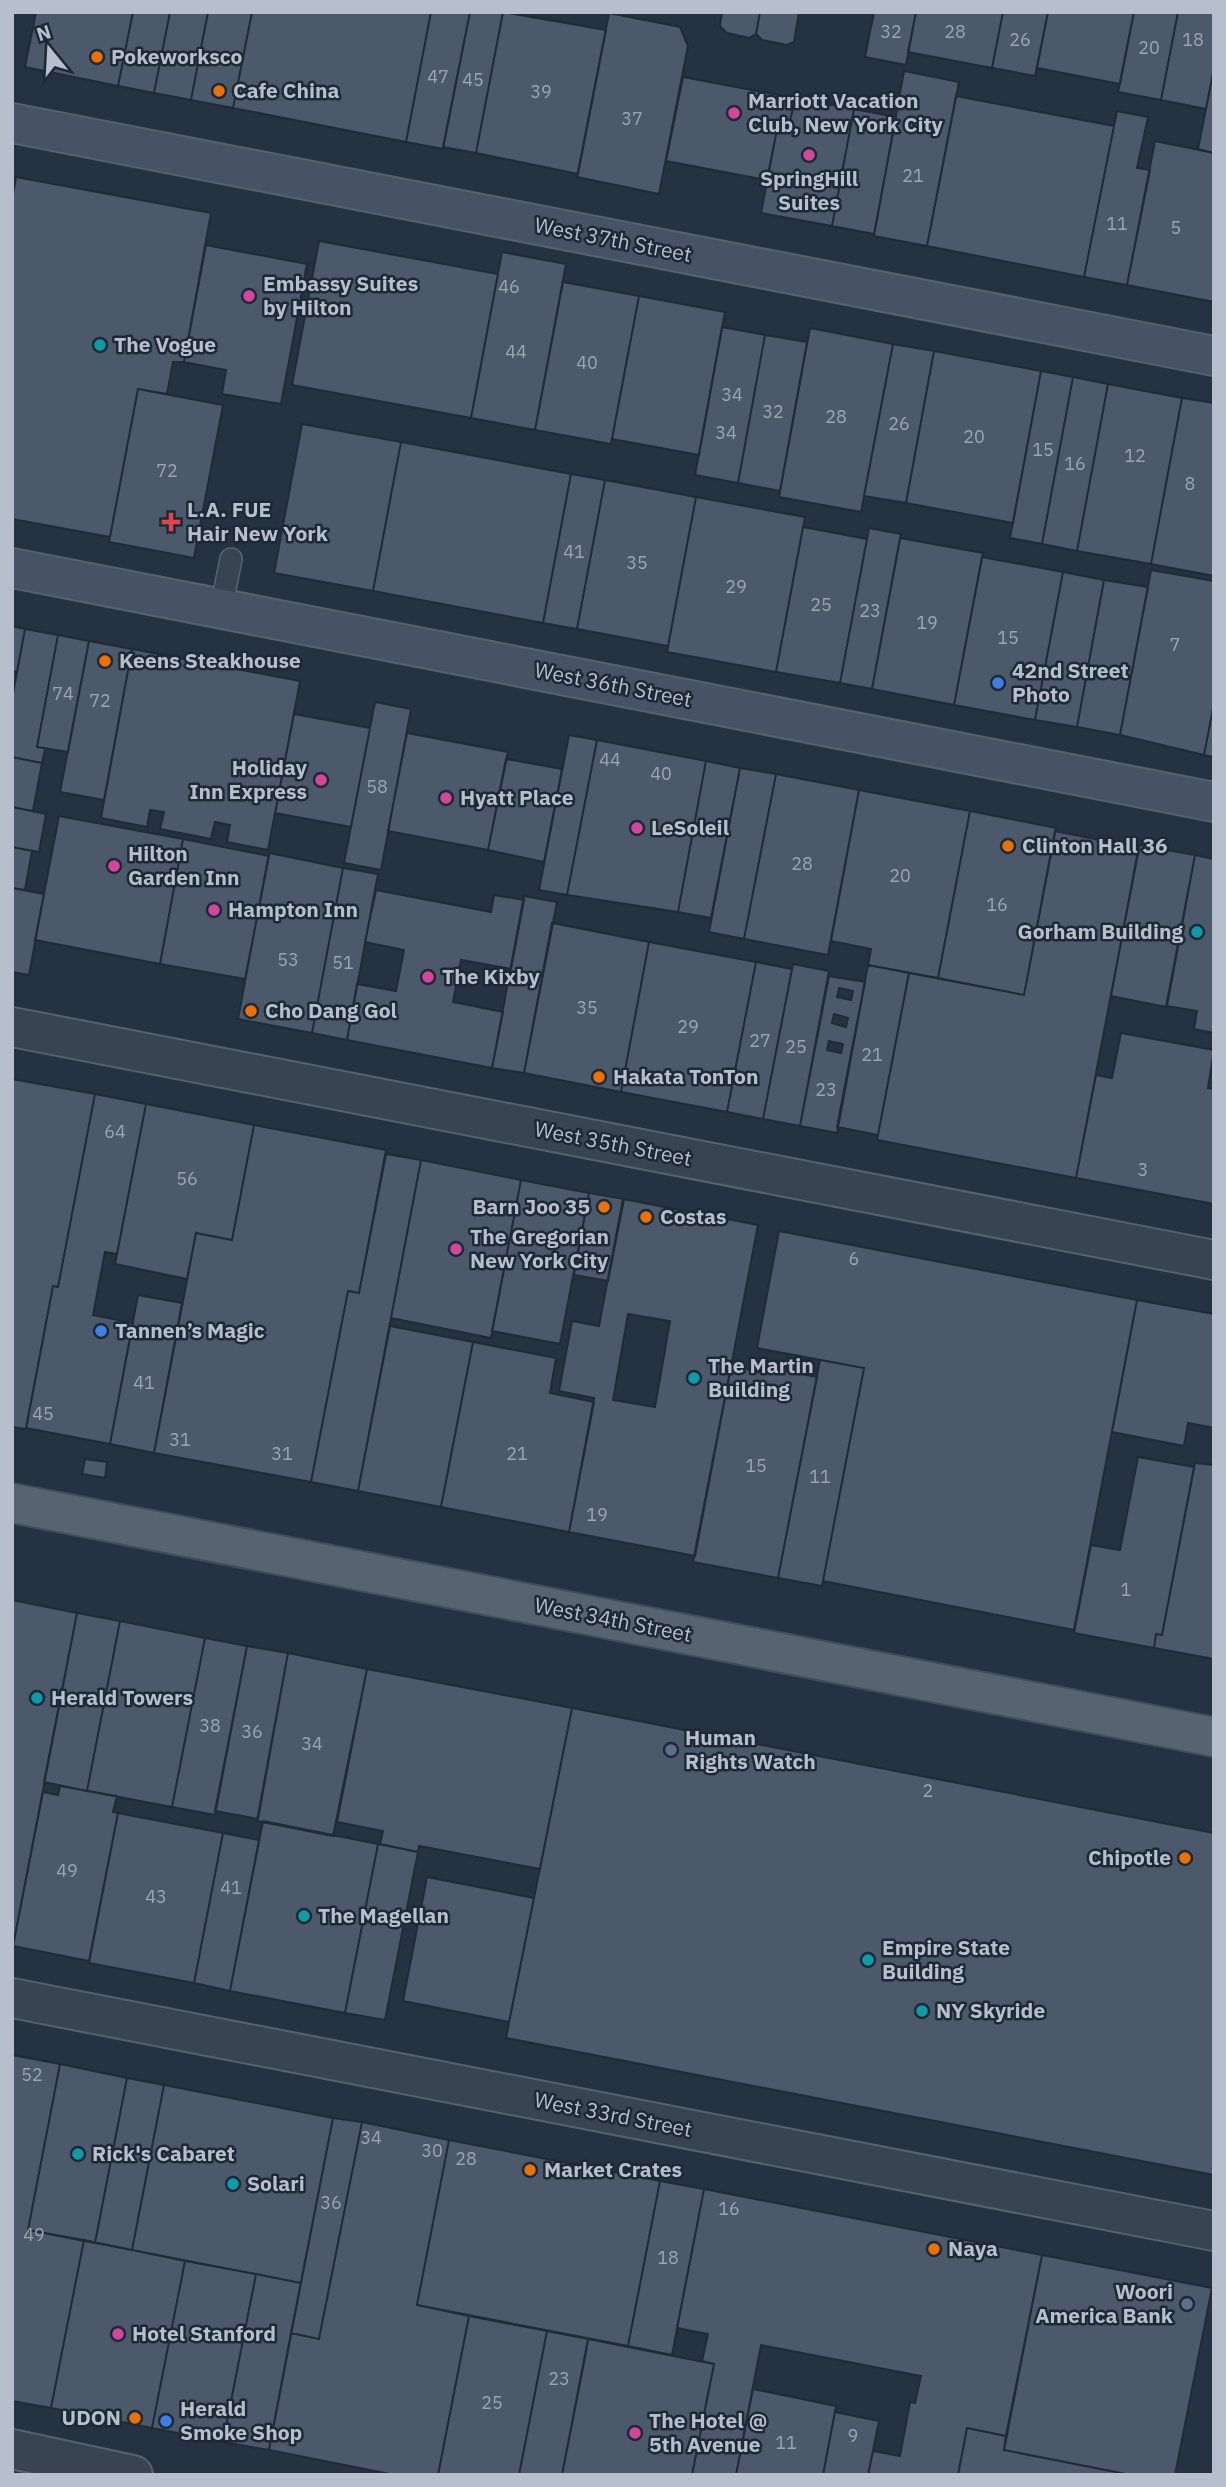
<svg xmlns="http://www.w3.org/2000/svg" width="1226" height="2487" font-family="'IBM Plex Sans',sans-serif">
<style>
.building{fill:#4b596b;stroke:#202b39;stroke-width:2;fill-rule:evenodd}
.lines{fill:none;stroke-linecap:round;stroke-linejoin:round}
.lane-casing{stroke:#57626e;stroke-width:24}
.street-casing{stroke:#57626e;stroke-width:42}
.secondary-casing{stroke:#57626e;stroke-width:42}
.primary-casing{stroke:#434d5a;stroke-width:42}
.lane{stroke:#394451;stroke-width:21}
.street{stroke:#394451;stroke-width:38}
.secondary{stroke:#475364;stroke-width:38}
.primary{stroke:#576371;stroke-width:38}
.food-dot{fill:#e8710a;stroke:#1e2937;stroke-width:2.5}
.hotel-dot{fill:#d1479c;stroke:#1e2937;stroke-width:2.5}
.culture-dot{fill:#0f9aa8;stroke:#1e2937;stroke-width:2.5}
.health-dot{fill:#e0444e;stroke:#1e2937;stroke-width:2.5}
.shop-dot{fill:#3f7fe0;stroke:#1e2937;stroke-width:2.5}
.service-dot{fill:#5c6f8a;stroke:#1e2937;stroke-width:2.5}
.labels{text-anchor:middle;stroke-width:5;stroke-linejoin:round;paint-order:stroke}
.number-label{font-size:18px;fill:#9ba6b3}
.poi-label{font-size:21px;font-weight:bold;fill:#b6bfcb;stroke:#1e2937;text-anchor:start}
.street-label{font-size:21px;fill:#b6bfcb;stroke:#1e2937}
</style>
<rect width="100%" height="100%" fill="#253242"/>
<path class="building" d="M 36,12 L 133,12 L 118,86 L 25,67 Z
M 133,12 L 170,12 L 154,93 L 118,86 Z
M 170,12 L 208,12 L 191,100 L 154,93 Z
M 208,12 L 252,12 L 233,108 L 191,100 Z
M 252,12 L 431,12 L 406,142 L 233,108 Z
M 431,12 L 470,12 L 443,149 L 406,142 Z
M 470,12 L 503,12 L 476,153 L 443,147 Z
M 503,12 L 606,30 L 578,174 L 476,153 Z
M 722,12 L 760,12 L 756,34 L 749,38 L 727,33 L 720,26 Z
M 760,12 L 799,12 L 794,42 L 787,45 L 762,40 L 756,34 Z
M 874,12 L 916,12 L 906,65 L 865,57 Z
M 916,12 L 1003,12 L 992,68 L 908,52 Z
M 1003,12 L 1048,12 L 1035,76 L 992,68 Z
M 1048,12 L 1134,12 L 1120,84 L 1037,68 Z
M 1134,12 L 1178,12 L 1161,100 L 1118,92 Z
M 1178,12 L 1214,12 L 1214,68 L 1206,109 L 1161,100 Z
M 609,13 L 680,27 L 688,46 L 659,194 L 577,177 Z
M 1214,68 L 1214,153 L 1198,149 Z
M 904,71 L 959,82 L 927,246 L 874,236 Z
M 683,77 L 795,98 L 788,131 L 777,129 L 767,180 L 666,161 Z
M 956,96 L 1114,126 L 1084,277 L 927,246 Z
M 795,98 L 854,109 L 832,226 L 761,213 L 777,129 L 788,131 Z
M 854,109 L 896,117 L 874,234 L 832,226 Z
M 1117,111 L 1148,117 L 1137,168 L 1150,170 L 1127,285 L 1084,277 Z
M 1155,141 L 1214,153 L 1214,302 L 1127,285 Z
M 16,177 L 211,213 L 184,362 L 173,362 L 167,394 L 138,389 L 110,537 L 12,519 L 12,199 Z
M 319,241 L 498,274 L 471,418 L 292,385 Z
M 206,245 L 307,264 L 281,404 L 222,394 L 226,370 L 184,362 Z
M 502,252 L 566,264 L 535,430 L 471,418 Z
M 563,282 L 639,296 L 611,444 L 535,430 Z
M 639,296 L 725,312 L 699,455 L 612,439 Z
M 722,327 L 765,335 L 738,483 L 695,475 Z
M 810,328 L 893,344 L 861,512 L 779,497 Z
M 765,335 L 807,342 L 780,491 L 738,483 Z
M 893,344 L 934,351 L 906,503 L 864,496 Z
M 934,351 L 1041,371 L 1013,523 L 906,503 Z
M 1041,371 L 1073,377 L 1042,544 L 1010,538 Z
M 1073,377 L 1108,384 L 1077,551 L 1042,544 Z
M 1108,384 L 1182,398 L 1151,564 L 1077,551 Z
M 138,389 L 223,405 L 194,558 L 109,542 Z
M 1182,398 L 1214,403 L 1214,576 L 1151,564 Z
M 302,424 L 401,442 L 373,591 L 274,573 Z
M 401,442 L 571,474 L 543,623 L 373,591 Z
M 571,474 L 605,480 L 577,629 L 543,623 Z
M 605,480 L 696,497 L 668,646 L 577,629 Z
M 696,497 L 805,517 L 776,672 L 667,652 Z
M 803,527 L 867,539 L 840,683 L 776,672 Z
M 869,528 L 901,534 L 872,689 L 840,683 Z
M 900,538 L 983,553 L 954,705 L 872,689 Z
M 982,557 L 1063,572 L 1035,720 L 954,705 Z
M 1151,570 L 1214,581 L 1214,703 L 1204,755 L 1120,735 Z
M 1063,572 L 1104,580 L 1077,727 L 1035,720 Z
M 1104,580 L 1148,587 L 1120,735 L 1077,727 Z
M 12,626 L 25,629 L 17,672 L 12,671 Z
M 25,629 L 58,635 L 37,747 L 45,748 L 42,763 L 12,757 L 12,699 Z
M 58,635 L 89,641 L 68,752 L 37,747 Z
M 89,641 L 132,649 L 104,800 L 60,792 Z
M 132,649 L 300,681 L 268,850 L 227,842 L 230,825 L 215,822 L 211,839 L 160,829 L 164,812 L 150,810 L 147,827 L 101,818 Z
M 375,702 L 411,709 L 381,870 L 344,863 Z
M 1214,703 L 1214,757 L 1204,755 Z
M 294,714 L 370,728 L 351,827 L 275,813 Z
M 407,733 L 508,752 L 488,850 L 388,831 Z
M 569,735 L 597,740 L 567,895 L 539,890 Z
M 597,740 L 706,761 L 678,912 L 567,895 Z
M 12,757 L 42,763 L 33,811 L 12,807 Z
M 506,759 L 562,769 L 544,862 L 488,850 Z
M 706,761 L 740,768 L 711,918 L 678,912 Z
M 740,768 L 776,774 L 744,939 L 709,932 Z
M 776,774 L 859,790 L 828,955 L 744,939 Z
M 859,790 L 970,811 L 938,978 L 868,965 L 871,949 L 831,941 Z
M 12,807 L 46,814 L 39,852 L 12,847 Z
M 970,811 L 1056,828 L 1024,995 L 938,978 Z
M 59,816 L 183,839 L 160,964 L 35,940 Z
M 1055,831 L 1139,848 L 1076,1178 L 877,1140 L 909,973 L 1024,995 Z
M 183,839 L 269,856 L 245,979 L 160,964 Z
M 1139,845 L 1195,855 L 1166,1007 L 1111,996 Z
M 12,847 L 32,851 L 25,890 L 12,888 Z
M 269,853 L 343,868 L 312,1033 L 238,1019 Z
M 1195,855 L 1214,859 L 1214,1033 L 1194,1029 L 1197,1011 L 1167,1006 Z
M 343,868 L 378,874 L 347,1040 L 312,1033 Z
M 12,888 L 44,894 L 29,975 L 12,972 Z
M 376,890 L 491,912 L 494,895 L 524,900 L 511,969 L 461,960 L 453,1002 L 503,1012 L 492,1068 L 347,1040 L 357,984 L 396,991 L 404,950 L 365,942 Z
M 524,896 L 557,902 L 524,1073 L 492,1068 Z
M 552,923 L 649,942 L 621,1092 L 524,1073 Z
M 649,942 L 756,962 L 727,1112 L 621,1092 Z
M 756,962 L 792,969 L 763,1119 L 727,1112 Z
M 793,964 L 829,971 L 800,1126 L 763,1119 Z
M 868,965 L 909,973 L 878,1135 L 837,1127 Z
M 829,976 L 865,982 L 837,1133 L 800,1126 ZM 839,988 L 853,991 L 851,1000 L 837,997 ZM 834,1014 L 848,1018 L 846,1027 L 832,1023 ZM 829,1041 L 843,1044 L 841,1053 L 827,1050 Z
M 1121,1033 L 1214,1050 L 1208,1088 L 1214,1089 L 1214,1204 L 1076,1178 L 1096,1075 L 1112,1078 Z
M 12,1079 L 95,1094 L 58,1287 L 53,1286 L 26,1429 L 12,1427 Z
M 95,1094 L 146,1104 L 117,1254 L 105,1252 L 93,1315 L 133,1323 L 110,1444 L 26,1428 L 53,1286 L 58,1287 Z
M 146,1104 L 254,1125 L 232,1240 L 196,1233 L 187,1279 L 115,1264 Z
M 254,1125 L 386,1150 L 359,1293 L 348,1291 L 311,1482 L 154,1453 L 196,1233 L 232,1240 Z
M 386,1154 L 421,1160 L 358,1491 L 311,1482 L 348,1291 L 359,1293 Z
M 421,1160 L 521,1180 L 491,1338 L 391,1318 Z
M 521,1180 L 589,1193 L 560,1344 L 492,1331 Z
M 589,1193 L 624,1199 L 608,1281 L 574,1275 Z
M 623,1199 L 758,1225 L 695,1556 L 569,1532 L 594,1398 L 559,1391 L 572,1321 L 599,1326 ZM 628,1314 L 670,1321 L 655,1407 L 613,1400 Z
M 779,1231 L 1137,1300 L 1074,1630 L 823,1581 L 864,1368 L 757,1348 Z
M 138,1295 L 182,1303 L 154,1453 L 110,1444 Z
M 1137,1300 L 1214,1314 L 1214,1428 L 1188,1423 L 1184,1446 L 1112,1432 Z
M 390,1326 L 473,1342 L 441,1507 L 358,1491 Z
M 473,1342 L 556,1358 L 550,1393 L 594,1402 L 569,1532 L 441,1507 Z
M 820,1360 L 864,1368 L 822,1586 L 778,1578 Z
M 731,1366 L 768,1373 L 769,1368 L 817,1377 L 778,1578 L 693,1562 Z
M 1138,1457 L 1194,1467 L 1162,1635 L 1156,1634 L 1154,1648 L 1074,1633 L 1091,1545 L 1120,1550 Z
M 85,1459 L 107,1462 L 105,1478 L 82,1474 Z
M 1195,1463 L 1214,1465 L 1214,1659 L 1154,1648 L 1156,1634 L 1162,1635 Z
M 12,1600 L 77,1613 L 13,1946 L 12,1946 Z
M 77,1613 L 120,1621 L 87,1791 L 44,1782 Z
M 120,1621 L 205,1638 L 172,1807 L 87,1791 Z
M 205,1638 L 247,1646 L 215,1815 L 172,1807 Z
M 247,1646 L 288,1653 L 258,1819 L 215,1811 Z
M 288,1653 L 367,1669 L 333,1836 L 257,1821 Z
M 367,1669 L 572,1708 L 540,1869 L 419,1846 L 418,1852 L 380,1844 L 383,1831 L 337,1822 Z
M 572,1708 L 1214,1833 L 1214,2175 L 506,2038 Z
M 60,1786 L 117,1796 L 113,1812 L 118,1813 L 89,1961 L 13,1946 L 43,1792 L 58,1795 Z
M 118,1813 L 223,1833 L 194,1983 L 89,1963 Z
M 263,1821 L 378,1844 L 345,2013 L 230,1991 Z
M 223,1833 L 259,1840 L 230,1991 L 194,1983 Z
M 378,1844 L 418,1852 L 385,2020 L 345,2013 Z
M 427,1877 L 534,1898 L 509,2022 L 403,2001 Z
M 12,2055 L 60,2064 L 28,2230 L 84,2240 L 51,2408 L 12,2401 Z
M 60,2064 L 127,2078 L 95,2243 L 28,2230 Z
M 127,2078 L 164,2085 L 132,2250 L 95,2243 Z
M 164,2085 L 333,2118 L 301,2283 L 132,2250 Z
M 333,2118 L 362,2122 L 319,2339 L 291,2333 Z
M 362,2122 L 449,2140 L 417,2305 L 469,2316 L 438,2475 L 395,2475 L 269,2450 L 291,2333 L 319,2339 Z
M 449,2140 L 660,2181 L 628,2346 L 417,2305 Z
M 660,2181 L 704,2189 L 672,2355 L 628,2346 Z
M 704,2189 L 1042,2255 L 1006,2436 L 967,2428 L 958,2475 L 868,2475 L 873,2451 L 900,2456 L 910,2402 L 915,2403 L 921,2376 L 761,2345 L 736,2475 L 692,2475 L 714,2364 L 702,2361 L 708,2334 L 677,2328 Z
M 84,2240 L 185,2261 L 152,2428 L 51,2408 Z
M 1042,2255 L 1212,2288 L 1175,2475 L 1131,2475 L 1004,2450 Z
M 185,2261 L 256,2274 L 223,2442 L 152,2428 Z
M 256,2274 L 301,2283 L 269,2450 L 223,2442 Z
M 469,2316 L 547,2331 L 519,2475 L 438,2475 Z
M 547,2331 L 588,2339 L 586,2352 L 562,2475 L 519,2475 Z
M 588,2339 L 714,2364 L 692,2475 L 562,2475 Z
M 753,2389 L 836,2406 L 823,2475 L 736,2475 Z
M 835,2412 L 879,2421 L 868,2475 L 823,2475 Z
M 967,2428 L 1006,2436 L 1004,2450 L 1131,2475 L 958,2475 Z"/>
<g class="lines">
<g class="lane-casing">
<path id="lane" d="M 221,609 L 231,559"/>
</g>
<g class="street-casing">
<path id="street" d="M 12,1027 L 1214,1260
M 12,1998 L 1214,2231
M 12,2449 L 133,2475"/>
</g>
<g class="secondary-casing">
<path id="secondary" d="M 12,123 L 1214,356
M 12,568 L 1214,802"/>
</g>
<g class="primary-casing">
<path id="primary" d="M 12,1503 L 1214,1737"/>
</g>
<use href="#lane" class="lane"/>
<use href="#street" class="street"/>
<use href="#secondary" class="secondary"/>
<use href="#primary" class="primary"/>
</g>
<g class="food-dot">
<circle cx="97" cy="57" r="7"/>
<circle cx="219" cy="91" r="7"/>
<circle cx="105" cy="661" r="7"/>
<circle cx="1008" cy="846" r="7"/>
<circle cx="251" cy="1011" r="7"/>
<circle cx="599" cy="1077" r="7"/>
<circle cx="604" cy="1207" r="7"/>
<circle cx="646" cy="1217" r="7"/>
<circle cx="1185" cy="1858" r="7"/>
<circle cx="530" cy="2170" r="7"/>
<circle cx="934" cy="2249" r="7"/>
<circle cx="135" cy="2418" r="7"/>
</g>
<g class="hotel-dot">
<circle cx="734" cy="113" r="7"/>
<circle cx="809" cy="155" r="7"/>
<circle cx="249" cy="296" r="7"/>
<circle cx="321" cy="780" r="7"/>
<circle cx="446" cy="798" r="7"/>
<circle cx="637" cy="828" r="7"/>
<circle cx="114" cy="866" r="7"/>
<circle cx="214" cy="910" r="7"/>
<circle cx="428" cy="977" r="7"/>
<circle cx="456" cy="1249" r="7"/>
<circle cx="118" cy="2334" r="7"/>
<circle cx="635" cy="2433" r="7"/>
</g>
<g class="culture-dot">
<circle cx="100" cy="345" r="7"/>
<circle cx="1197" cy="932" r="7"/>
<circle cx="694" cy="1378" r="7"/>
<circle cx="37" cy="1698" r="7"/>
<circle cx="304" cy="1916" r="7"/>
<circle cx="868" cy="1960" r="7"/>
<circle cx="922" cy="2011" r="7"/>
<circle cx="78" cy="2154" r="7"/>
<circle cx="233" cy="2184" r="7"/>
</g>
<path class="health-dot" d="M167.5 511.5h7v7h7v7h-7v7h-7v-7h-7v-7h7z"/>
<g class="shop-dot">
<circle cx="998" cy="683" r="7"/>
<circle cx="101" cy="1331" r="7"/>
<circle cx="166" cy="2421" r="7"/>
</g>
<g class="service-dot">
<circle cx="671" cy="1750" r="7"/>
<circle cx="1187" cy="2304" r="7"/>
</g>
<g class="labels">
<g class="number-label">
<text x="891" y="38">32</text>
<text x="955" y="38">28</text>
<text x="1020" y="46">26</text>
<text x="1193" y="46">18</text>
<text x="1149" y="54">20</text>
<text x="438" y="83">47</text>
<text x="473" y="86">45</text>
<text x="541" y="98">39</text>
<text x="632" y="125">37</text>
<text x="913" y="182">21</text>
<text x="1117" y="230">11</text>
<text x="1176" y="234">5</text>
<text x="509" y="293">46</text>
<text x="516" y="358">44</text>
<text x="587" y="369">40</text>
<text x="732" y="401">34</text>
<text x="773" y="418">32</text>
<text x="836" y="423">28</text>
<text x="899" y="430">26</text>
<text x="726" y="439">34</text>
<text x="974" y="443">20</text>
<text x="1043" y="456">15</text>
<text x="1135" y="462">12</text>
<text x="1075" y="470">16</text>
<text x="167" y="477">72</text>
<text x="1190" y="490">8</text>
<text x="574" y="558">41</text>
<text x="637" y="569">35</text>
<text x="736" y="593">29</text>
<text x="821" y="611">25</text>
<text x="870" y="617">23</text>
<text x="927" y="629">19</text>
<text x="1008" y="644">15</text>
<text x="1175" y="651">7</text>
<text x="63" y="700">74</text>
<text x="100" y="707">72</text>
<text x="610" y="766">44</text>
<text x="661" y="780">40</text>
<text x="377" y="793">58</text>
<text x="802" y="870">28</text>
<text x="900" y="882">20</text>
<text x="997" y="911">16</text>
<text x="288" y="966">53</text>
<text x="343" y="969">51</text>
<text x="587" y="1014">35</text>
<text x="688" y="1033">29</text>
<text x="760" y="1047">27</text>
<text x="796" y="1053">25</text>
<text x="872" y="1061">21</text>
<text x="826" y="1096">23</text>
<text x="115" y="1138">64</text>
<text x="1143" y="1176">3</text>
<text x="187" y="1185">56</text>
<text x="854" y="1265">6</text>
<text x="144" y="1389">41</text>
<text x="43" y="1420">45</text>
<text x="180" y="1446">31</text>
<text x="282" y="1460">31</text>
<text x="517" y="1460">21</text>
<text x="756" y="1472">15</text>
<text x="820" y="1483">11</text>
<text x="597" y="1521">19</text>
<text x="1126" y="1596">1</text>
<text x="210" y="1732">38</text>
<text x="252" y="1738">36</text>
<text x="312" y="1750">34</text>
<text x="928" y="1797">2</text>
<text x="67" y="1877">49</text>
<text x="231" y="1894">41</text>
<text x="156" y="1903">43</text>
<text x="32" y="2081">52</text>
<text x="371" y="2144">34</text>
<text x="432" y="2157">30</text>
<text x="466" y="2165">28</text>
<text x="331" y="2209">36</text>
<text x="729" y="2215">16</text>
<text x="34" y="2241">49</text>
<text x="668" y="2264">18</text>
<text x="559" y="2385">23</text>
<text x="492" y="2409">25</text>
<text x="853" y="2442">9</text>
<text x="786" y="2449">11</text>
</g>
<g class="poi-label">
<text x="111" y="64">Pokeworksco</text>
<text x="233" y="98">Cafe China</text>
<text x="748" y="108">Marriott Vacation<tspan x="748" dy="24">Club, New York City</tspan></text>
<text x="809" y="186" text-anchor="middle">SpringHill<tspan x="809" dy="24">Suites</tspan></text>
<text x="263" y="291">Embassy Suites<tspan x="263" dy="24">by Hilton</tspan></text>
<text x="114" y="352">The Vogue</text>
<text x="187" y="517">L.A. FUE<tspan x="187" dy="24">Hair New York</tspan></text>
<text x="119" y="668">Keens Steakhouse</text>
<text x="1012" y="678">42nd Street<tspan x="1012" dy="24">Photo</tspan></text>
<text x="307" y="775" text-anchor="end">Holiday<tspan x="307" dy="24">Inn Express</tspan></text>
<text x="460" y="805">Hyatt Place</text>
<text x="651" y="835">LeSoleil</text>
<text x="1022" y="853">Clinton Hall 36</text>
<text x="128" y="861">Hilton<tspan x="128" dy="24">Garden Inn</tspan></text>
<text x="228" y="917">Hampton Inn</text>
<text x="1183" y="939" text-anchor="end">Gorham Building</text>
<text x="442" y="984">The Kixby</text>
<text x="265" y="1018">Cho Dang Gol</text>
<text x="613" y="1084">Hakata TonTon</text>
<text x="590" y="1214" text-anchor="end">Barn Joo 35</text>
<text x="660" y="1224">Costas</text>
<text x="470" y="1244">The Gregorian<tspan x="470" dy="24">New York City</tspan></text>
<text x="115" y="1338">Tannen’s Magic</text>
<text x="708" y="1373">The Martin<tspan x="708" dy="24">Building</tspan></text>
<text x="51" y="1705">Herald Towers</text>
<text x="685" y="1745">Human<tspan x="685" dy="24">Rights Watch</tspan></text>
<text x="1171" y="1865" text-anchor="end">Chipotle</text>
<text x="318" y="1923">The Magellan</text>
<text x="882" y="1955">Empire State<tspan x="882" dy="24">Building</tspan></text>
<text x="936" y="2018">NY Skyride</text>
<text x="92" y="2161">Rick's Cabaret</text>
<text x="544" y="2177">Market Crates</text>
<text x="247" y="2191">Solari</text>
<text x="948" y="2256">Naya</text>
<text x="1173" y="2299" text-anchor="end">Woori<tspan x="1173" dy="24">America Bank</tspan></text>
<text x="132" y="2341">Hotel Stanford</text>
<text x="180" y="2416">Herald<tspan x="180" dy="24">Smoke Shop</tspan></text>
<text x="121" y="2425" text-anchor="end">UDON</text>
<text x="649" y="2428">The Hotel @<tspan x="649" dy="24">5th Avenue</tspan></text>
</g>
<g class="street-label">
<text transform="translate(613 240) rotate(11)" y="7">West 37th Street</text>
<text transform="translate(613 685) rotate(11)" y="7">West 36th Street</text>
<text transform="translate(613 1144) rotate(11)" y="7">West 35th Street</text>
<text transform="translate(613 1620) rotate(11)" y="7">West 34th Street</text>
<text transform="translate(613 2115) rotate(11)" y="7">West 33rd Street</text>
</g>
</g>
<rect width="1226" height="2487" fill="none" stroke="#b6bfcb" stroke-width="28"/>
<g transform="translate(49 49) rotate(342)" stroke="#1e2937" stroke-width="5" paint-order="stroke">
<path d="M0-5L12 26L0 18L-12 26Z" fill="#b6bfcb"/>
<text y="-10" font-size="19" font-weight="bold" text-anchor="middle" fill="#b6bfcb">N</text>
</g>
</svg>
